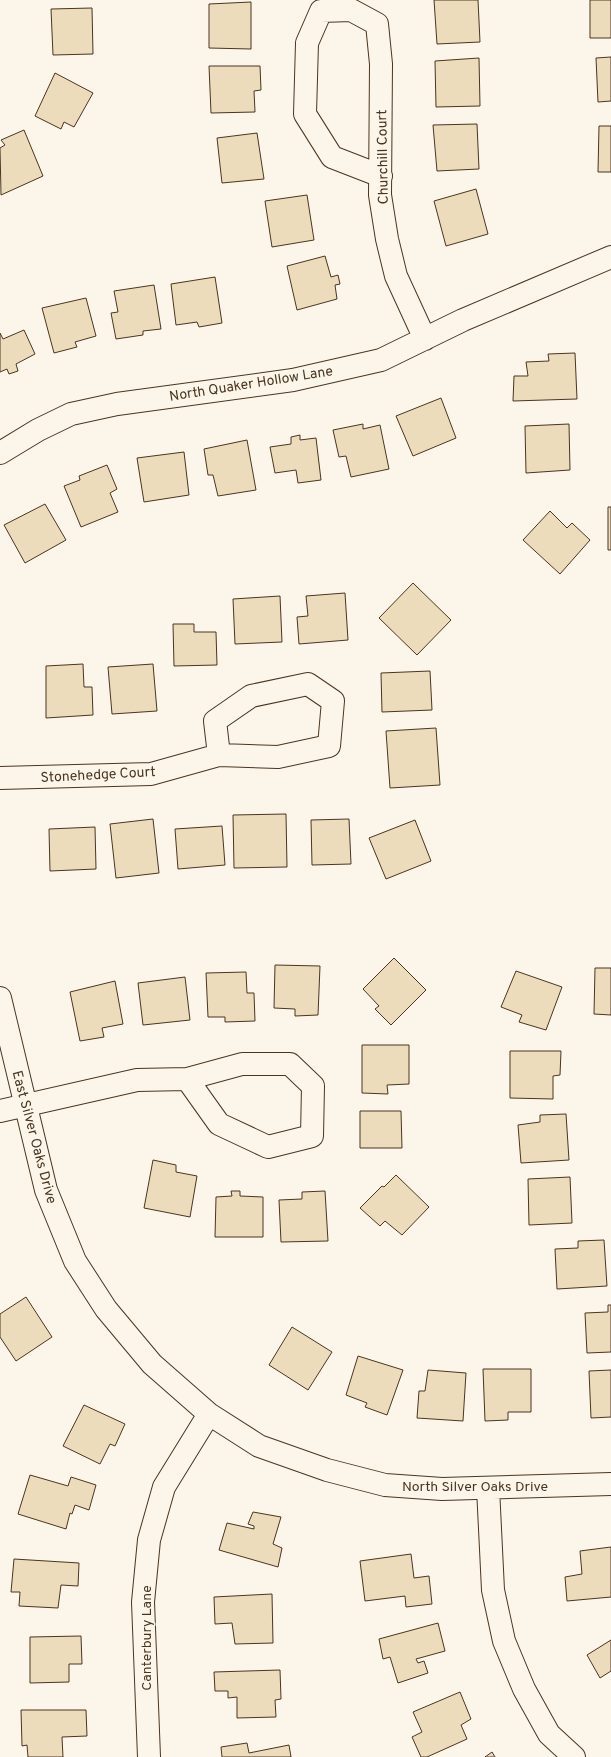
<svg xmlns="http://www.w3.org/2000/svg" width="611" height="1757" font-family="Overpass,sans-serif">
<style>
.building{fill:#ecdcbc;stroke:#4a3520}
.lines{fill:none;stroke-linecap:round;stroke-linejoin:round}
.street-casing{stroke:#4a3520;stroke-width:24}
.street{stroke:#fbf6e9;stroke-width:22}
.labels{text-anchor:middle;stroke-width:3;stroke-linejoin:round;paint-order:stroke}
.street-label{font-size:14px;fill:#4a3520;stroke:#fbf6e9}
</style>
<rect width="100%" height="100%" fill="#fbf6e9"/>
<path class="building" d="M 434,0 L 478,0 L 480,42 L 437,44 Z
M 590,0 L 611,0 L 611,38 L 590,38 Z
M 251,2 L 251,49 L 209,48 L 209,4 Z
M 92,8 L 93,54 L 53,55 L 51,9 Z
M 611,57 L 611,101 L 598,102 L 596,58 Z
M 479,58 L 480,106 L 436,107 L 435,61 Z
M 209,66 L 260,66 L 261,90 L 254,91 L 255,112 L 211,113 Z
M 55,73 L 93,93 L 74,127 L 64,122 L 61,129 L 35,116 Z
M 477,124 L 479,169 L 437,171 L 433,125 Z
M 599,126 L 611,126 L 611,172 L 598,172 Z
M 24,130 L 43,176 L 1,195 L 0,148 L 5,145 L 1,140 Z
M 257,133 L 264,179 L 222,183 L 217,138 Z
M 476,189 L 488,234 L 446,246 L 434,201 Z
M 307,195 L 314,240 L 272,247 L 265,201 Z
M 325,256 L 331,277 L 338,275 L 340,284 L 335,285 L 337,299 L 297,310 L 287,266 Z
M 215,277 L 222,323 L 199,327 L 197,322 L 176,325 L 171,284 Z
M 154,285 L 161,329 L 143,331 L 143,335 L 116,339 L 111,313 L 118,312 L 114,291 Z
M 86,298 L 96,336 L 75,342 L 77,347 L 54,353 L 42,308 Z
M 24,330 L 35,354 L 16,364 L 18,371 L 9,374 L 7,369 L 0,372 L 0,333 L 3,339 Z
M 575,353 L 577,399 L 513,401 L 514,376 L 528,376 L 526,362 L 549,361 L 548,354 Z
M 441,398 L 456,438 L 413,456 L 396,416 Z
M 363,424 L 363,429 L 380,425 L 389,469 L 351,477 L 346,456 L 339,457 L 333,430 Z
M 569,424 L 570,470 L 526,473 L 525,426 Z
M 300,435 L 300,440 L 316,438 L 321,480 L 298,483 L 296,470 L 275,473 L 270,447 L 291,444 L 291,437 Z
M 247,440 L 256,490 L 218,496 L 213,475 L 208,475 L 204,449 Z
M 184,452 L 189,495 L 144,502 L 137,458 Z
M 107,465 L 117,489 L 110,493 L 118,512 L 81,527 L 64,486 L 80,480 L 79,476 Z
M 45,504 L 66,540 L 25,563 L 4,525 Z
M 608,507 L 611,507 L 611,550 L 608,550 Z
M 550,511 L 567,528 L 572,523 L 590,540 L 560,574 L 523,540 Z
M 413,583 L 451,620 L 417,655 L 379,618 Z
M 345,593 L 348,640 L 299,644 L 297,617 L 308,616 L 306,596 Z
M 280,596 L 282,642 L 235,644 L 233,599 Z
M 173,624 L 194,624 L 194,632 L 216,632 L 217,665 L 174,666 Z
M 83,664 L 84,687 L 92,687 L 93,715 L 46,718 L 46,666 Z
M 153,664 L 157,711 L 112,714 L 108,667 Z
M 430,671 L 432,710 L 382,712 L 381,673 Z
M 436,728 L 440,785 L 390,788 L 386,731 Z
M 286,814 L 287,867 L 234,868 L 233,815 Z
M 153,819 L 159,873 L 116,878 L 110,824 Z
M 349,819 L 351,864 L 312,865 L 311,820 Z
M 415,820 L 431,861 L 386,879 L 369,838 Z
M 222,826 L 225,865 L 178,869 L 175,829 Z
M 95,827 L 96,869 L 50,871 L 49,829 Z
M 394,958 L 426,990 L 391,1025 L 375,1009 L 379,1006 L 363,989 Z
M 275,965 L 320,966 L 318,1015 L 295,1016 L 295,1009 L 274,1008 Z
M 595,968 L 611,968 L 611,1015 L 594,1014 Z
M 516,971 L 562,987 L 546,1030 L 519,1022 L 522,1015 L 501,1007 Z
M 246,972 L 247,993 L 254,993 L 255,1021 L 225,1022 L 225,1017 L 208,1017 L 206,973 Z
M 185,977 L 190,1020 L 143,1025 L 138,983 Z
M 115,981 L 123,1024 L 102,1028 L 104,1037 L 80,1041 L 70,992 Z
M 362,1045 L 409,1045 L 409,1084 L 387,1085 L 388,1094 L 362,1093 Z
M 510,1051 L 561,1051 L 560,1075 L 553,1076 L 553,1099 L 510,1098 Z
M 360,1111 L 401,1111 L 402,1148 L 360,1148 Z
M 566,1114 L 569,1160 L 521,1163 L 518,1125 L 540,1122 L 540,1115 Z
M 153,1160 L 176,1165 L 176,1172 L 197,1176 L 190,1217 L 144,1208 Z
M 396,1175 L 429,1207 L 402,1235 L 385,1221 L 380,1226 L 360,1208 L 382,1186 L 384,1187 Z
M 570,1177 L 572,1223 L 529,1225 L 528,1179 Z
M 231,1191 L 240,1191 L 240,1196 L 263,1197 L 263,1237 L 215,1237 L 216,1197 L 232,1196 Z
M 325,1191 L 328,1241 L 281,1242 L 279,1200 L 302,1199 L 302,1192 Z
M 604,1240 L 607,1286 L 557,1289 L 555,1249 L 578,1248 L 578,1241 Z
M 26,1297 L 52,1337 L 16,1361 L 0,1337 L 0,1314 Z
M 608,1305 L 611,1305 L 611,1352 L 587,1353 L 585,1313 L 608,1312 Z
M 292,1327 L 332,1352 L 308,1390 L 269,1365 Z
M 358,1356 L 403,1370 L 387,1415 L 365,1407 L 367,1403 L 346,1395 Z
M 483,1369 L 531,1369 L 531,1412 L 508,1412 L 508,1420 L 485,1421 Z
M 428,1370 L 466,1373 L 463,1421 L 417,1418 L 419,1391 L 425,1391 Z
M 611,1370 L 611,1417 L 591,1418 L 589,1371 Z
M 84,1405 L 125,1424 L 115,1446 L 110,1444 L 100,1464 L 63,1446 Z
M 30,1475 L 68,1486 L 71,1477 L 96,1485 L 89,1510 L 75,1505 L 72,1514 L 70,1513 L 66,1529 L 18,1514 Z
M 253,1512 L 281,1517 L 273,1544 L 282,1548 L 278,1567 L 219,1550 L 227,1523 L 254,1529 L 254,1526 L 248,1524 Z
M 611,1547 L 611,1597 L 567,1601 L 565,1577 L 582,1574 L 580,1551 Z
M 411,1554 L 414,1578 L 429,1576 L 432,1604 L 406,1607 L 405,1596 L 365,1601 L 360,1561 Z
M 14,1559 L 79,1563 L 78,1586 L 61,1585 L 58,1608 L 19,1606 L 20,1592 L 11,1592 Z
M 272,1594 L 273,1643 L 235,1644 L 232,1623 L 215,1624 L 214,1597 Z
M 438,1623 L 445,1651 L 416,1659 L 418,1663 L 424,1661 L 428,1673 L 398,1683 L 390,1657 L 383,1659 L 379,1639 Z
M 81,1636 L 82,1664 L 69,1664 L 69,1682 L 30,1683 L 30,1637 Z
M 611,1640 L 611,1671 L 600,1678 L 587,1655 Z
M 280,1670 L 281,1699 L 275,1700 L 276,1717 L 237,1718 L 237,1697 L 228,1698 L 228,1691 L 215,1691 L 214,1672 Z
M 460,1692 L 471,1719 L 461,1725 L 467,1739 L 427,1757 L 421,1757 L 412,1737 L 422,1732 L 413,1712 Z
M 21,1710 L 86,1710 L 87,1736 L 62,1737 L 63,1757 L 28,1757 L 27,1745 L 22,1746 Z
M 247,1743 L 249,1753 L 289,1745 L 291,1757 L 222,1757 L 221,1747 Z
M 492,1752 L 495,1757 L 485,1757 Z"/>
<g class="lines">
<g class="street-casing">
<path id="street" d="M 381,176 L 332,157 L 305,114 L 307,43 L 321,11 L 351,10 L 377,24 L 381,64 L 380,195 L 387,239 L 396,276 L 425,339
M 0,453 L 38,430 L 71,414 L 117,404 L 293,380 L 381,360 L 463,320 L 611,257
M 0,778 L 151,774 L 219,755 L 278,757 L 329,746 L 333,701 L 308,684 L 251,696 L 215,721 L 219,755
M 0,998 L 46,1190 L 75,1261 L 106,1309 L 152,1364 L 209,1414 L 259,1446 L 327,1470 L 385,1485 L 442,1489 L 611,1484
M 0,1111 L 137,1080 L 187,1079 L 242,1064 L 290,1064 L 313,1086 L 312,1136 L 268,1147 L 219,1124 L 187,1079
M 488,1488 L 493,1590 L 504,1641 L 524,1689 L 549,1734 L 574,1757
M 149,1757 L 143,1602 L 149,1540 L 164,1487 L 209,1414"/>
</g>
<use href="#street" class="street"/>
</g>
<g class="labels">
<g class="street-label">
<text transform="translate(382 157) rotate(-91)" y="5">Churchill Court</text>
<text transform="translate(251 383) rotate(-9)" y="5">North Quaker Hollow Lane</text>
<text transform="translate(98 774) rotate(-3)" y="5">Stonehedge Court</text>
<text transform="translate(35 1137) rotate(75)" y="5">East Silver Oaks Drive</text>
<text x="475" y="1491">North Silver Oaks Drive</text>
<text transform="translate(146 1638) rotate(-90)" y="5">Canterbury Lane</text>
</g>
</g>
</svg>
